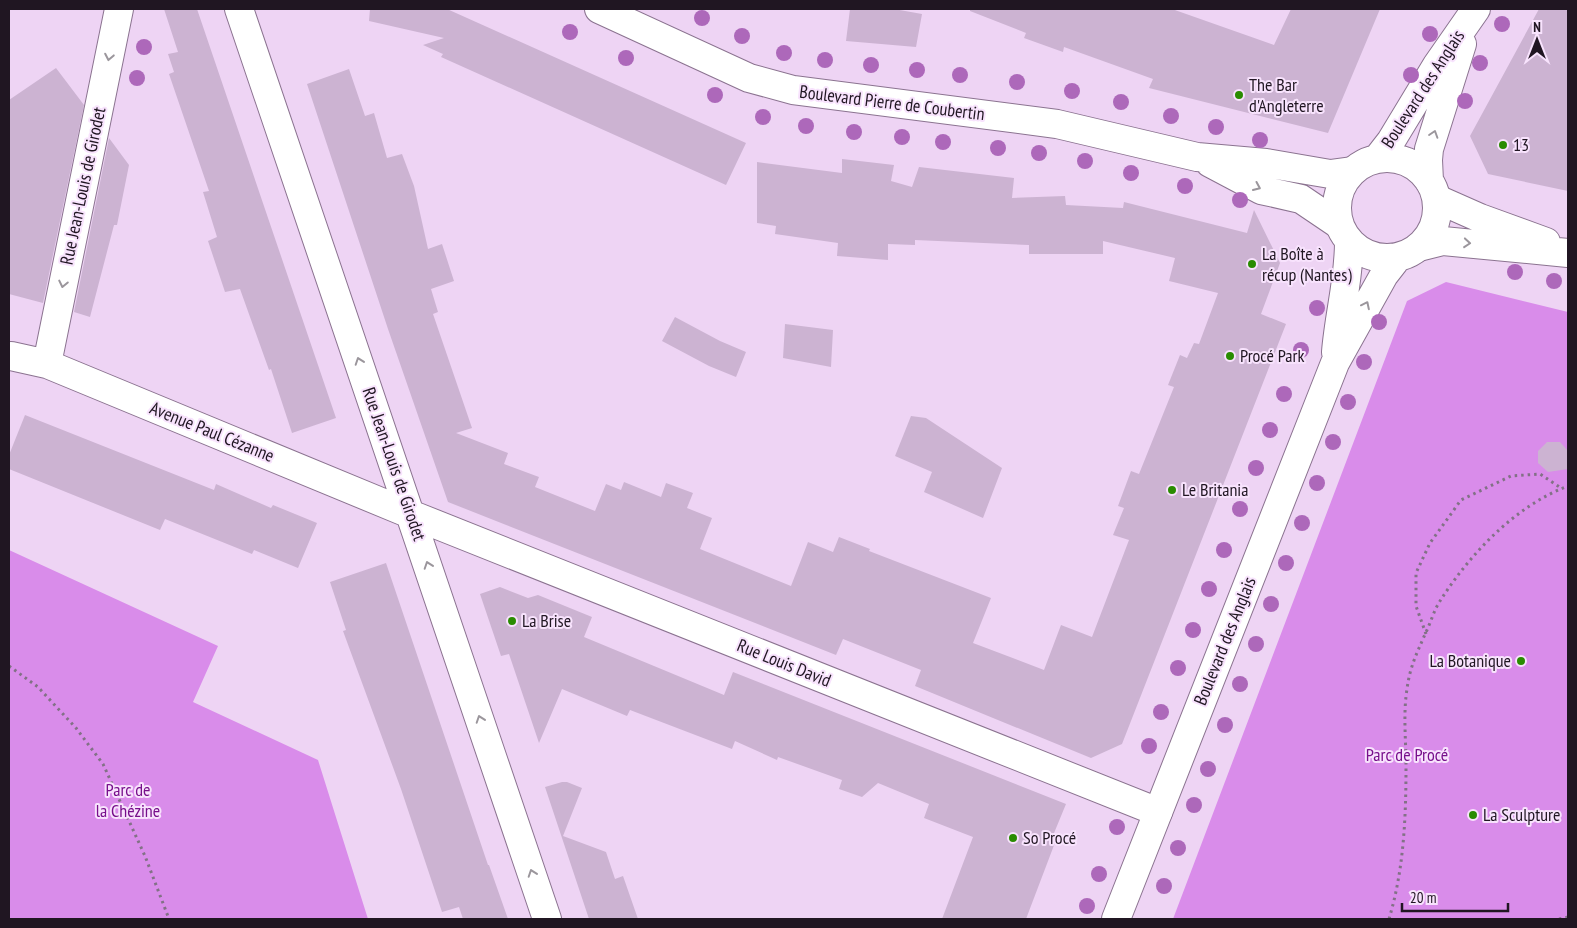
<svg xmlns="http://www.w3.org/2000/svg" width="1577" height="928" font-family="'PT Sans Narrow',sans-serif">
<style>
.green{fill:#d98cea}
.building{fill:#ccb3d2}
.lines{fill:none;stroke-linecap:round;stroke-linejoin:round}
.street-casing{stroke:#8b7390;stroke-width:30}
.secondary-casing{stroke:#8b7390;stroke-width:30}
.primary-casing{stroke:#8b7390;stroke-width:30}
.path{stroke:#827186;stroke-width:3;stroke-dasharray:2.5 4;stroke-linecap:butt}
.street{stroke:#fff;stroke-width:28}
.secondary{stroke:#fff;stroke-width:28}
.primary{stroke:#fff;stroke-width:28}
.tree{fill:#ad68ba}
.oneway{stroke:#9b969c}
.poi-dot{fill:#298c01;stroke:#f8e3fd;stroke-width:2}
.labels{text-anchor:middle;stroke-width:4;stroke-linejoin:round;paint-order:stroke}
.poi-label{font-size:18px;fill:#201622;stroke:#f8e3fd;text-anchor:start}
.street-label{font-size:18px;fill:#201622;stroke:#f8e3fd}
.park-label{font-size:18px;fill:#770f8b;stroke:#f8e3fd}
</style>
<rect width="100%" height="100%" fill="#eed4f4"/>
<path class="green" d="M 1446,282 L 1568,312 L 1568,919 L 1173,919 L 1407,301 Z
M 9,550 L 218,646 L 193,702 L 318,760 L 368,919 L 9,919 Z"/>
<path class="building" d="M 164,9 L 197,9 L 336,418 L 292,433 L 271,369 L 269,370 L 240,289 L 225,292 L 208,241 L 217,237 L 203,192 L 209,191 L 169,74 L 174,72 L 168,54 L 178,52 Z
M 370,9 L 447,9 L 746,143 L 726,185 L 441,57 L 443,54 L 423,45 L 444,38 L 369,21 Z
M 850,9 L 894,9 L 922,14 L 916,47 L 846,41 Z
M 970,9 L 1172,9 L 1274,45 L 1291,9 L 1380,9 L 1328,133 L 1149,88 L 1153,79 L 1064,47 L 1063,52 L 1024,38 L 1026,33 L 970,11 Z
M 1539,9 L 1568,9 L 1568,191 L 1488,174 L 1470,136 Z
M 56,68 L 84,105 L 43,303 L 9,294 L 9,100 Z
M 349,69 L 365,116 L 374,113 L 387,158 L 402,154 L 414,186 L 428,249 L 442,244 L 454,281 L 431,289 L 438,312 L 433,314 L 472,428 L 456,433 L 508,453 L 504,464 L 539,477 L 535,487 L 595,511 L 606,484 L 621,490 L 624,482 L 661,497 L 666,483 L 693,493 L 687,508 L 712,518 L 700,549 L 791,586 L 808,542 L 833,552 L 839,537 L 870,549 L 869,551 L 991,598 L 973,643 L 1044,670 L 1061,625 L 1092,637 L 1129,540 L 1113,535 L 1124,508 L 1118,506 L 1131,471 L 1139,474 L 1174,387 L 1168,385 L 1180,355 L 1187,358 L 1194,343 L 1199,344 L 1218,293 L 1169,281 L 1175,258 L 1103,241 L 1103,254 L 1029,254 L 1029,245 L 915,240 L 915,245 L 888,244 L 888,260 L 837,256 L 838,243 L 775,234 L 776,226 L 757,223 L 757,162 L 842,173 L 842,159 L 894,165 L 891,181 L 912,187 L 919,167 L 1014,178 L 1012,198 L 1065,196 L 1066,205 L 1123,208 L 1124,202 L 1247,233 L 1254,210 L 1280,263 L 1261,314 L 1286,324 L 1122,744 L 1091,758 L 915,686 L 921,670 L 843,639 L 836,655 L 448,502 L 388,329 L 307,84 Z
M 109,138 L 129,165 L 117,225 L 114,225 L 90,317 L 74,312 Z
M 675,317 L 720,341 L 746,352 L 736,377 L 709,366 L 662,341 Z
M 785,324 L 833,330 L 831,367 L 783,358 Z
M 25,415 L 214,490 L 216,484 L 271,508 L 273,505 L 317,523 L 298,568 L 254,550 L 252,554 L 165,519 L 160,530 L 9,469 L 9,455 Z
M 911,416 L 926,418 L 1002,468 L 983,518 L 924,492 L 932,472 L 895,456 Z
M 1547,442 L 1560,442 L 1568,451 L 1568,469 L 1548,472 L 1538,463 L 1538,451 Z
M 386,563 L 488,865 L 489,865 L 508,919 L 463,919 L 459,907 L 442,912 L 401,789 L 343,631 L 346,630 L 330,582 Z
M 500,587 L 528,598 L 538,595 L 592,617 L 584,637 L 724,695 L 733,672 L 1066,804 L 1052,838 L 1056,840 L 1026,919 L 942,919 L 973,837 L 924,818 L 929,804 L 878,783 L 862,797 L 839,789 L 842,780 L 778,757 L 777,760 L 735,741 L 732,749 L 630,710 L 627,716 L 562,689 L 539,743 L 509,654 L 501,656 L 480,594 Z
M 562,782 L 567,782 L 582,788 L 563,836 L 606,852 L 615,879 L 623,876 L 638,919 L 589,919 L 545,787 Z"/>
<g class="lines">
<g class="street-casing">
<path id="street" d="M 239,9 L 547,919
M 11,356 L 47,364 L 410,514 L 1158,812
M 47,364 L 119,9"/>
</g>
<g class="secondary-casing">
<path id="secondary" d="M 599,9 L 749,78 L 793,90 L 1057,124 L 1197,157 L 1266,163 L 1330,174 L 1352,171
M 1210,163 L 1261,190 L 1301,199 L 1338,224
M 1437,199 L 1480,218 L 1546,242
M 1419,247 L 1443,241 L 1568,253"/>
</g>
<g class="primary-casing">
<path id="primary" d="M1337 208a50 50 0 1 1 100 0a50 50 0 1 1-100 0Z
M 1377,159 L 1391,141 L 1437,65 L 1476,9
M 1429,181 L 1428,160 L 1429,149 L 1462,44
M 1336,352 C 1339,315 1349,280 1349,242
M 1116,919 L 1335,363 L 1384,275 L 1398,257"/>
</g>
<path class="path" d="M 1426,634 L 1416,606 L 1416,573 L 1430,543 L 1461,500 L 1511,476 L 1540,474 L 1561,488
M 9,666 L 38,687 L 76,728 L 103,764 L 145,856 L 169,919
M 1389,919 C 1404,869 1406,817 1406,765 C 1406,740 1403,714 1407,689 C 1410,666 1417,653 1426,632 C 1431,622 1434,610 1440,601 C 1470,554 1515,506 1568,486
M 1559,919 L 1568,917"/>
<use href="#street" class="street"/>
<use href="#secondary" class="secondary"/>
<use href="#primary" class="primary"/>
</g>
<g class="tree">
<circle cx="702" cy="18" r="8"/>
<circle cx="1502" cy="24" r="8"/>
<circle cx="570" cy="32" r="8"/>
<circle cx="1430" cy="34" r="8"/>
<circle cx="742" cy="36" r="8"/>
<circle cx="144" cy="47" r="8"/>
<circle cx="784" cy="53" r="8"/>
<circle cx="626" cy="58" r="8"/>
<circle cx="825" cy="60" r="8"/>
<circle cx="1480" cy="63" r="8"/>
<circle cx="871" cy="65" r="8"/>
<circle cx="917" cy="70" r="8"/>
<circle cx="960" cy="75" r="8"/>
<circle cx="1411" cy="75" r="8"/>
<circle cx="137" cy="78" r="8"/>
<circle cx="1017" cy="82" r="8"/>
<circle cx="1072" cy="91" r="8"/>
<circle cx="715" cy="95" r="8"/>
<circle cx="1465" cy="101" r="8"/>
<circle cx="1121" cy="102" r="8"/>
<circle cx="1171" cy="116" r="8"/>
<circle cx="763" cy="117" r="8"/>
<circle cx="806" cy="126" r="8"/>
<circle cx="1216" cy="127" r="8"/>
<circle cx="854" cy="132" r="8"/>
<circle cx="902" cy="137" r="8"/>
<circle cx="1260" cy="140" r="8"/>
<circle cx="943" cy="142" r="8"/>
<circle cx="998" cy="148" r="8"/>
<circle cx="1039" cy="153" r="8"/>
<circle cx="1085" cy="161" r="8"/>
<circle cx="1131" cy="173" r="8"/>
<circle cx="1185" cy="186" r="8"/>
<circle cx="1240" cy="200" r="8"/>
<circle cx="1515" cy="272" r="8"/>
<circle cx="1554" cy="281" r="8"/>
<circle cx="1317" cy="308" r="8"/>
<circle cx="1379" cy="322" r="8"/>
<circle cx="1301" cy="350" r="8"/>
<circle cx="1364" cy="362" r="8"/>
<circle cx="1284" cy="394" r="8"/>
<circle cx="1348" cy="402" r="8"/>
<circle cx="1270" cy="430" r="8"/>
<circle cx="1333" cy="442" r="8"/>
<circle cx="1256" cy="468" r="8"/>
<circle cx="1317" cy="483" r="8"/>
<circle cx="1240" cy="509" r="8"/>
<circle cx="1302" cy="523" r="8"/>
<circle cx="1224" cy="550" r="8"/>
<circle cx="1286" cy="563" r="8"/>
<circle cx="1209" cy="589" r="8"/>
<circle cx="1271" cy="604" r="8"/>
<circle cx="1193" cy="630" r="8"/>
<circle cx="1256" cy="644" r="8"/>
<circle cx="1178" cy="668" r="8"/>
<circle cx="1240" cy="684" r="8"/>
<circle cx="1161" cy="712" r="8"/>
<circle cx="1225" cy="725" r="8"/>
<circle cx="1149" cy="746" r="8"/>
<circle cx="1208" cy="769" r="8"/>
<circle cx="1194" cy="805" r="8"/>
<circle cx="1117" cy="827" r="8"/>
<circle cx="1178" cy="848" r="8"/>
<circle cx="1099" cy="874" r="8"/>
<circle cx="1164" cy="886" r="8"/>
<circle cx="1087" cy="906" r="8"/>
</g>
<defs><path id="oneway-chevron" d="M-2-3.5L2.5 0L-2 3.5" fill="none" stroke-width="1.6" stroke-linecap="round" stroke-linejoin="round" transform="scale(1.25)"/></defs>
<g class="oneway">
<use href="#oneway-chevron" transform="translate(109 57) rotate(101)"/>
<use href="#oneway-chevron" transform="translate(1434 134) rotate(-72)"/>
<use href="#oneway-chevron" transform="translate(1257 187) rotate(24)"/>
<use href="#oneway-chevron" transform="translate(1467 243) rotate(5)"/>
<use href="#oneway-chevron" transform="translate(63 284) rotate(102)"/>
<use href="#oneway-chevron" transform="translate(1366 305) rotate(-64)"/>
<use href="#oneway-chevron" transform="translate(359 361) rotate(-109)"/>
<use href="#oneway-chevron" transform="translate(428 565) rotate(-109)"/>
<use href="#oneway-chevron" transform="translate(480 719) rotate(-109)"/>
<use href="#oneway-chevron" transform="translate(532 873) rotate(-109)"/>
</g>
<g class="poi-dot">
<circle cx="1239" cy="95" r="5"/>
<circle cx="1503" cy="145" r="5"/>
<circle cx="1252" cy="264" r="5"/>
<circle cx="1230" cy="356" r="5"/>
<circle cx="1172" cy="490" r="5"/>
<circle cx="512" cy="621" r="5"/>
<circle cx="1521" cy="661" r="5"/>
<circle cx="1473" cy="815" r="5"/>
<circle cx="1013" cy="838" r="5"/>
</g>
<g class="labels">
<g class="poi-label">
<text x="1249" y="91">The Bar<tspan x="1249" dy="21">d'Angleterre</tspan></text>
<text x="1513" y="151">13</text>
<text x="1262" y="260">La Boîte à<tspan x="1262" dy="21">récup (Nantes)</tspan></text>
<text x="1240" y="362">Procé Park</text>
<text x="1182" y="496">Le Britania</text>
<text x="522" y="627">La Brise</text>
<text x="1511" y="667" text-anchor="end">La Botanique</text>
<text x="1483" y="821">La Sculpture</text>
<text x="1023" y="844">So Procé</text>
</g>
<g class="street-label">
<text transform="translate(1423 89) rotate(-57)" y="6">Boulevard des Anglais</text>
<text transform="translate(892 103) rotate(7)" y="6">Boulevard Pierre de Coubertin</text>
<text transform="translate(83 186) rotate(-78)" y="6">Rue Jean-Louis de Girodet</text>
<text transform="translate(212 432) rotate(22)" y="6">Avenue Paul Cézanne</text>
<text transform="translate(394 464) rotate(71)" y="6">Rue Jean-Louis de Girodet</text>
<text transform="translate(1225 641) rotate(-68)" y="6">Boulevard des Anglais</text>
<text transform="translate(784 663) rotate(22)" y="6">Rue Louis David</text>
</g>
<g class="park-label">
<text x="1407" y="761">Parc de Procé</text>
<text x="128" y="796">Parc de<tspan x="128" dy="21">la Chézine</tspan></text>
</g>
</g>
<rect width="1577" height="928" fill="none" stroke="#201622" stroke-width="20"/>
<g transform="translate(1537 40)" stroke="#f8e3fd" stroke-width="4" paint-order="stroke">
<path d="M0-4L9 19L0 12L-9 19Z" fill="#201622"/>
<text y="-8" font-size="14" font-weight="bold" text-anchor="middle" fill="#201622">N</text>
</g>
<path d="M1402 903v8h106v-8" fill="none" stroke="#201622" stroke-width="2.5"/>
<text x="1410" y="903" font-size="15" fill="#201622" stroke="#f8e3fd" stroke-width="4" paint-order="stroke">20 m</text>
</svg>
